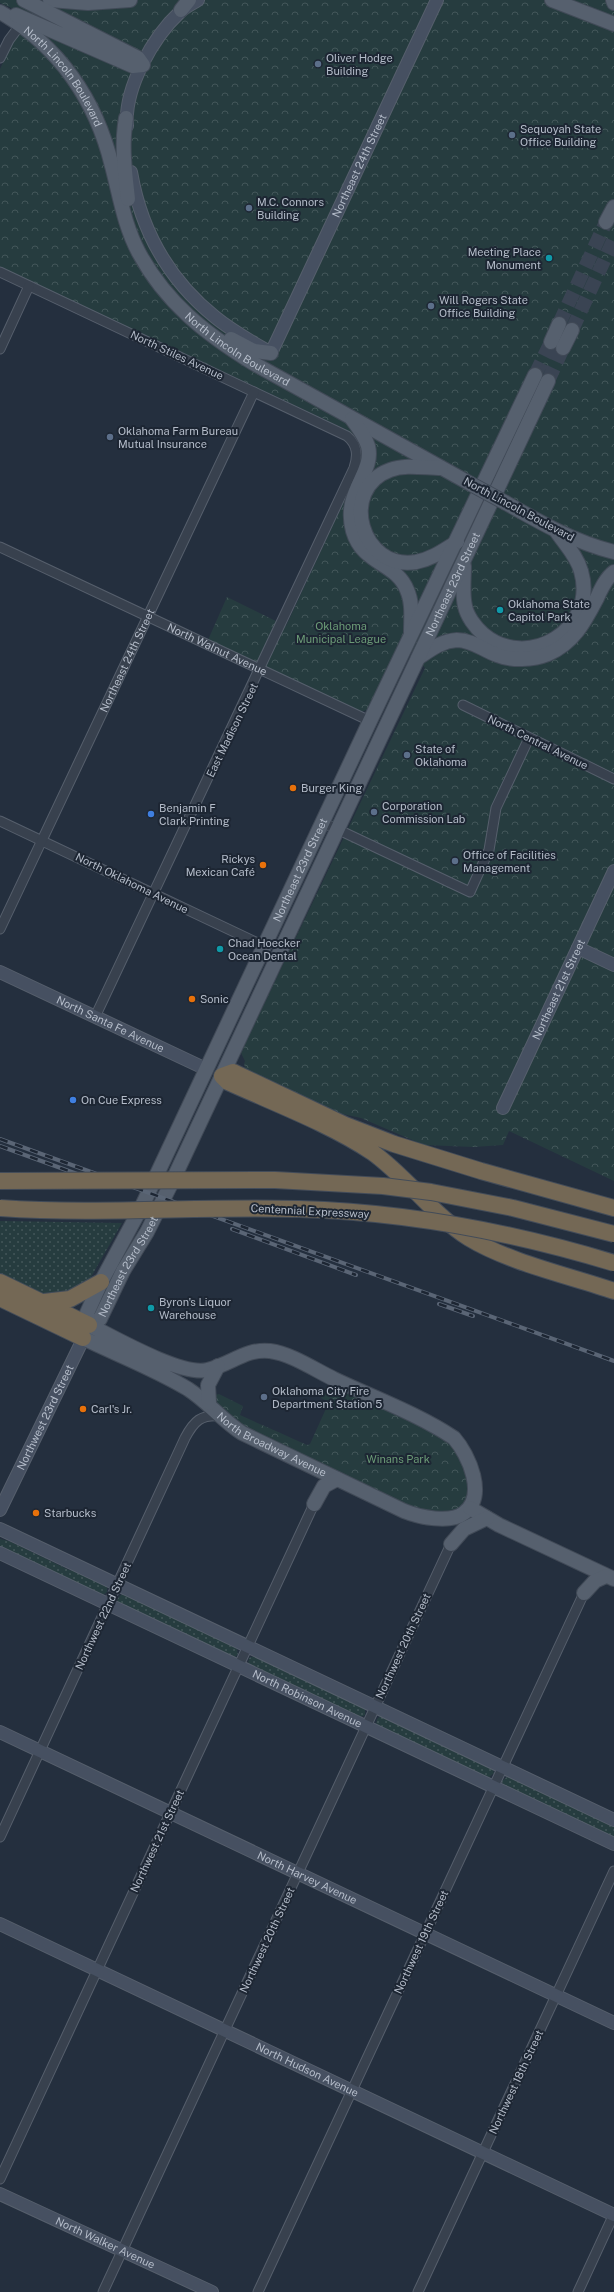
<svg xmlns="http://www.w3.org/2000/svg" width="614" height="2292" font-family="'Public Sans',sans-serif">
<style>
.grass{fill:url(#grass-dots)}
.park{fill:url(#park-crowns)}
.lines{fill:none;stroke-linecap:round;stroke-linejoin:round}
.primary-tunnel{stroke:#3a4453;stroke-width:14;stroke-dasharray:14 7;stroke-linecap:butt}
.street-casing{stroke:#565f6c;stroke-width:11}
.secondary-casing{stroke:#565f6c;stroke-width:14}
.primary-casing{stroke:#414a57;stroke-width:16}
.highway-casing{stroke:#434c59;stroke-width:18}
.street{stroke:#38414e;stroke-width:9}
.secondary{stroke:#465061;stroke-width:12}
.primary{stroke:#56606e;stroke-width:14}
.highway{stroke:#746855;stroke-width:16}
.rail-casing{stroke:#5a6575;stroke-width:4}
.rail{stroke:#1d2633;stroke-width:2.5;stroke-dasharray:8;stroke-linecap:butt}
.primary-bridge-casing{stroke:#414a57;stroke-width:16;stroke-linecap:butt}
.highway-bridge-casing{stroke:#434c59;stroke-width:18;stroke-linecap:butt}
.primary-bridge{stroke:#56606e;stroke-width:14}
.highway-bridge{stroke:#746855;stroke-width:16}
.service-dot{fill:#5c6f8a;stroke:#1d2633;stroke-width:1.5}
.culture-dot{fill:#0f9aa8;stroke:#1d2633;stroke-width:1.5}
.food-dot{fill:#e8710a;stroke:#1d2633;stroke-width:1.5}
.shop-dot{fill:#3f7fe0;stroke:#1d2633;stroke-width:1.5}
.labels{text-anchor:middle;stroke-width:4;stroke-linejoin:round;paint-order:stroke}
.poi-label{font-size:11px;fill:#b4bcc9;stroke:#1d2633;text-anchor:start}
.street-label{font-size:11px;fill:#b4bcc9;stroke:#1d2633}
.park-label{font-size:11px;fill:#6b9a76;stroke:#1d2633}
</style>
<defs>
<pattern id="grass-dots" width="8" height="8" patternUnits="userSpaceOnUse"><rect width="8" height="8" fill="#263c3f"/><path d="M2 2h.1M6 6h.1" fill="none" stroke="#435659" stroke-width="1.8" stroke-linecap="round"/></pattern>
<pattern id="park-crowns" width="20" height="18" patternUnits="userSpaceOnUse"><rect width="20" height="18" fill="#263c3f"/><path d="M2 6a3 3 0 1 1 6 0M12 15a3 3 0 1 1 6 0" fill="none" stroke="#435659"/></pattern>
</defs>
<rect width="100%" height="100%" fill="#242f3e"/>
<path class="grass" d="M 0,1221 L 122,1223 L 91,1277 L 81,1287 L 66,1294 L 44,1295 L 0,1275 Z
M 0,1539 L 9,1541 L 69,1570 L 82,1572 L 107,1585 L 107,1592 L 103,1595 L 98,1595 L 0,1549 Z
M 123,1593 L 236,1646 L 238,1654 L 234,1658 L 119,1605 L 117,1599 Z
M 254,1656 L 365,1708 L 365,1715 L 359,1718 L 248,1666 L 249,1658 Z
M 382,1715 L 492,1768 L 494,1773 L 487,1779 L 376,1725 L 377,1719 Z
M 508,1776 L 614,1825 L 614,1839 L 503,1786 L 502,1781 Z"/>
<path class="park" d="M 0,0 L 614,0 L 614,1181 L 509,1131 L 503,1145 L 474,1147 L 424,1145 L 361,1118 L 338,1113 L 246,1070 L 244,1064 L 245,1061 L 241,1053 L 243,1048 L 425,668 L 401,639 L 369,709 L 361,712 L 208,640 L 227,597 L 286,626 L 359,469 C 363,452 363,440 347,430 L 0,267 L 0,69 L 25,14 L 0,3 Z
M 332,1384 L 444,1437 L 457,1449 L 468,1481 L 468,1494 L 461,1507 L 453,1512 L 420,1511 L 254,1434 L 227,1416 L 216,1402 L 215,1395 L 219,1394 L 243,1406 L 240,1415 C 259,1424 284,1434 307,1445 L 310,1444 L 329,1402 L 321,1398 L 326,1387 Z"/>
<g class="lines">
<path class="primary-tunnel" d="M 559,324 L 606,222
M 572,330 L 614,239
M 535,375 L 551,342
M 548,381 L 563,348"/>
<g class="street-casing">
<g id="street">
<path d="M 0,58 L 9,40 L 21,24"/>
<path d="M 0,272 L 347,436 C 358,445 358,456 354,468 L 95,1017"/>
<path d="M 0,349 L 29,286"/>
<path id="s1" d="M 0,547 L 370,721"/>
<path d="M 463,705 L 614,779"/>
<path d="M 0,821 L 264,946"/>
<path d="M 322,822 L 470,892 L 489,850 L 496,808 L 529,738"/>
<path id="s2" d="M 0,929 L 254,392"/>
<path d="M 0,1837 L 185,1438 C 194,1421 201,1414 221,1416"/>
<path d="M 0,2179 L 314,1504"/>
<path d="M 103,2292 L 451,1544"/>
<path d="M 258,2292 L 584,1593"/>
<path d="M 418,2292 L 614,1871"/>
<path d="M 578,2292 L 614,2214"/>
</g>
</g>
<g class="secondary-casing">
<g id="secondary">
<path d="M 127,126 C 124,88 153,37 180,12 C 185,7 192,4 198,0"/>
<path id="s3" d="M 131,172 C 141,230 169,280 215,317 C 232,331 252,342 271,353 L 437,0"/>
<path d="M 578,948 L 614,965"/>
<path id="s4" d="M 0,972 L 206,1069"/>
<path id="s5" d="M 503,1108 L 614,871"/>
<path id="s6" d="M 0,1510 L 87,1331"/>
<path d="M 0,1529 L 614,1820"/>
<path id="s7" d="M 0,1553 L 614,1844"/>
<path id="s8" d="M 0,1732 L 614,2023"/>
<path id="s9" d="M 0,1924 L 614,2215"/>
<path id="s10" d="M 0,2194 L 212,2292"/>
</g>
</g>
<g class="primary-casing">
<g id="primary">
<path d="M 50,0 L 88,3 L 130,0"/>
<path d="M 552,0 L 614,24"/>
<path d="M 613,0 L 614,3"/>
<path d="M 181,10 L 189,0"/>
<path id="s11" d="M 0,12 C 59,46 96,100 112,166 C 120,196 124,225 139,253 C 166,303 206,334 253,363 L 469,483"/>
<path d="M 16,15 L 133,66 L 143,65 L 138,58 L 24,0"/>
<path d="M 126,118 C 121,146 125,171 128,199"/>
<path d="M 606,222 L 614,207"/>
<path d="M 231,339 L 254,351 L 271,353"/>
<path d="M 551,342 L 559,324"/>
<path d="M 563,348 L 572,330"/>
<path d="M 352,419 C 358,427 365,436 368,446 C 375,473 342,492 353,531 C 363,565 396,562 407,590 C 413,603 411,619 411,632"/>
<path d="M 441,468 C 424,468 406,464 390,470 C 338,489 361,571 416,562 C 432,559 444,550 457,542"/>
<path d="M 506,503 C 541,523 574,542 614,552"/>
<path d="M 464,566 C 464,579 462,593 465,606 C 467,616 475,627 483,634 C 528,672 598,629 581,571 C 577,556 565,544 557,532"/>
<path d="M 418,658 C 430,650 441,641 457,640 C 472,640 483,650 497,655 C 512,661 533,660 548,654 C 574,643 585,621 597,598 C 601,589 606,578 614,572"/>
<path id="s12" d="M 89,1325 L 100,1319 L 123,1271 L 147,1232 L 171,1184 L 548,381"/>
<path id="s13" d="M 89,1325 L 87,1313 L 101,1282 L 143,1204 L 370,721 L 535,375"/>
<path id="s14" d="M 83,1338 C 118,1355 155,1369 188,1389 C 208,1402 222,1420 242,1433 L 404,1511 C 419,1517 450,1524 464,1513 C 487,1496 469,1455 454,1438 C 418,1414 374,1398 334,1379 C 315,1370 292,1354 270,1351 C 246,1348 230,1365 207,1370 C 181,1376 115,1338 89,1325"/>
<path d="M 209,1403 L 208,1385 L 218,1366"/>
<path d="M 314,1504 L 324,1486 L 337,1479"/>
<path d="M 470,1508 L 499,1525 L 614,1579"/>
<path d="M 451,1544 L 464,1529 L 487,1518"/>
<path d="M 584,1593 L 595,1581 L 606,1576"/>
</g>
</g>
<g class="highway-casing">
<path id="highway" d="M 614,1208 L 481,1171 L 394,1144 L 345,1125 L 233,1072 L 222,1076 L 228,1082 C 274,1103 330,1124 372,1152 C 407,1177 433,1215 469,1238 C 508,1262 570,1276 614,1291
M 0,1282 L 89,1325
M 0,1298 L 83,1338
M 44,1302 L 70,1299 L 101,1282"/>
</g>
<use href="#street" class="street"/>
<use href="#secondary" class="secondary"/>
<use href="#primary" class="primary"/>
<use href="#highway" class="highway"/>
<g class="rail-casing">
<path id="rail" d="M 0,1139 L 614,1361
M 0,1146 L 102,1183
M 232,1229 L 356,1275
M 439,1304 L 473,1316"/>
</g>
<use href="#rail" class="rail"/>
<g class="primary-bridge-casing">
<path id="primary-bridge" d="M 469,483 L 506,503"/>
</g>
<g class="highway-bridge-casing">
<path id="highway-bridge" d="M 0,1181 L 275,1180 L 383,1186 L 431,1192 L 513,1208 L 614,1234
M 0,1208 C 99,1215 199,1206 299,1209 C 406,1212 512,1232 614,1263"/>
</g>
<use href="#primary-bridge" class="primary-bridge"/>
<use href="#highway-bridge" class="highway-bridge"/>
</g>
<g class="service-dot">
<circle cx="318" cy="64" r="4"/>
<circle cx="512" cy="135" r="4"/>
<circle cx="249" cy="208" r="4"/>
<circle cx="431" cy="306" r="4"/>
<circle cx="110" cy="437" r="4"/>
<circle cx="407" cy="755" r="4"/>
<circle cx="374" cy="812" r="4"/>
<circle cx="455" cy="861" r="4"/>
<circle cx="264" cy="1397" r="4"/>
</g>
<g class="culture-dot">
<circle cx="549" cy="258" r="4"/>
<circle cx="500" cy="610" r="4"/>
<circle cx="220" cy="949" r="4"/>
<circle cx="151" cy="1308" r="4"/>
</g>
<g class="food-dot">
<circle cx="293" cy="788" r="4"/>
<circle cx="263" cy="865" r="4"/>
<circle cx="192" cy="999" r="4"/>
<circle cx="83" cy="1409" r="4"/>
<circle cx="36" cy="1513" r="4"/>
</g>
<g class="shop-dot">
<circle cx="151" cy="814" r="4"/>
<circle cx="73" cy="1100" r="4"/>
</g>
<g class="labels">
<g class="poi-label">
<text x="326" y="62">Oliver Hodge<tspan x="326" dy="13">Building</tspan></text>
<text x="520" y="133">Sequoyah State<tspan x="520" dy="13">Office Building</tspan></text>
<text x="257" y="206">M.C. Connors<tspan x="257" dy="13">Building</tspan></text>
<text x="541" y="256" text-anchor="end">Meeting Place<tspan x="541" dy="13">Monument</tspan></text>
<text x="439" y="304">Will Rogers State<tspan x="439" dy="13">Office Building</tspan></text>
<text x="118" y="435">Oklahoma Farm Bureau<tspan x="118" dy="13">Mutual Insurance</tspan></text>
<text x="508" y="608">Oklahoma State<tspan x="508" dy="13">Capitol Park</tspan></text>
<text x="415" y="753">State of<tspan x="415" dy="13">Oklahoma</tspan></text>
<text x="301" y="792">Burger King</text>
<text x="382" y="810">Corporation<tspan x="382" dy="13">Commission Lab</tspan></text>
<text x="159" y="812">Benjamin F<tspan x="159" dy="13">Clark Printing</tspan></text>
<text x="463" y="859">Office of Facilities<tspan x="463" dy="13">Management</tspan></text>
<text x="255" y="863" text-anchor="end">Rickys<tspan x="255" dy="13">Mexican Café</tspan></text>
<text x="228" y="947">Chad Hoecker<tspan x="228" dy="13">Ocean Dental</tspan></text>
<text x="200" y="1003">Sonic</text>
<text x="81" y="1104">On Cue Express</text>
<text x="159" y="1306">Byron's Liquor<tspan x="159" dy="13">Warehouse</tspan></text>
<text x="272" y="1395">Oklahoma City Fire<tspan x="272" dy="13">Department Station 5</tspan></text>
<text x="91" y="1413">Carl's Jr.</text>
<text x="44" y="1517">Starbucks</text>
</g>
<g class="street-label">
<text dy="4" stroke="none"><textPath href="#s11" startOffset="92">North Lincoln Boulevard</textPath></text>
<text dy="4" stroke="none"><textPath href="#s3" startOffset="445">Northeast 24th Street</textPath></text>
<text dy="4" stroke="none"><textPath href="#s11" startOffset="427">North Lincoln Boulevard</textPath></text>
<text transform="translate(177 355) rotate(25)" y="4">North Stiles Avenue</text>
<text transform="translate(519 509) rotate(28)" y="4">North Lincoln Boulevard</text>
<text dy="4" stroke="none"><textPath href="#s12" startOffset="828">Northeast 23rd Street</textPath></text>
<text dy="4" stroke="none"><textPath href="#s1" startOffset="240">North Walnut Avenue</textPath></text>
<text dy="4" stroke="none"><textPath href="#s2" startOffset="297">Northeast 24th Street</textPath></text>
<text transform="translate(232 730) rotate(-64)" y="4">East Madison Street</text>
<text transform="translate(538 742) rotate(26)" y="4">North Central Avenue</text>
<text dy="4" stroke="none"><textPath href="#s13" startOffset="504">Northeast 23rd Street</textPath></text>
<text transform="translate(132 883) rotate(26)" y="4">North Oklahoma Avenue</text>
<text dy="4" stroke="none"><textPath href="#s5" startOffset="131">Northeast 21st Street</textPath></text>
<text dy="4" stroke="none"><textPath href="#s4" startOffset="122">North Santa Fe Avenue</textPath></text>
<text transform="translate(310 1211) rotate(3)" y="4">Centennial Expressway</text>
<text dy="4" stroke="none"><textPath href="#s12" startOffset="72">Northeast 23rd Street</textPath></text>
<text dy="4" stroke="none"><textPath href="#s6" startOffset="103">Northwest 23rd Street</textPath></text>
<text dy="4" stroke="none"><textPath href="#s14" startOffset="218">North Broadway Avenue</textPath></text>
<text transform="translate(103 1616) rotate(-65)" y="4">Northwest 22nd Street</text>
<text transform="translate(403 1646) rotate(-65)" y="4">Northwest 20th Street</text>
<text dy="4" stroke="none"><textPath href="#s7" startOffset="340">North Robinson Avenue</textPath></text>
<text transform="translate(157 1841) rotate(-65)" y="4">Northwest 21st Street</text>
<text dy="4" stroke="none"><textPath href="#s8" startOffset="340">North Harvey Avenue</textPath></text>
<text transform="translate(267 1940) rotate(-65)" y="4">Northwest 20th Street</text>
<text transform="translate(421 1942) rotate(-65)" y="4">Northwest 19th Street</text>
<text dy="4" stroke="none"><textPath href="#s9" startOffset="340">North Hudson Avenue</textPath></text>
<text transform="translate(516 2082) rotate(-65)" y="4">Northwest 18th Street</text>
<text dy="4" stroke="none"><textPath href="#s10" startOffset="116">North Walker Avenue</textPath></text>
</g>
<g class="park-label">
<text x="341" y="630">Oklahoma<tspan x="341" dy="13">Municipal League</tspan></text>
<text x="398" y="1463">Winans Park</text>
</g>
</g>
</svg>
